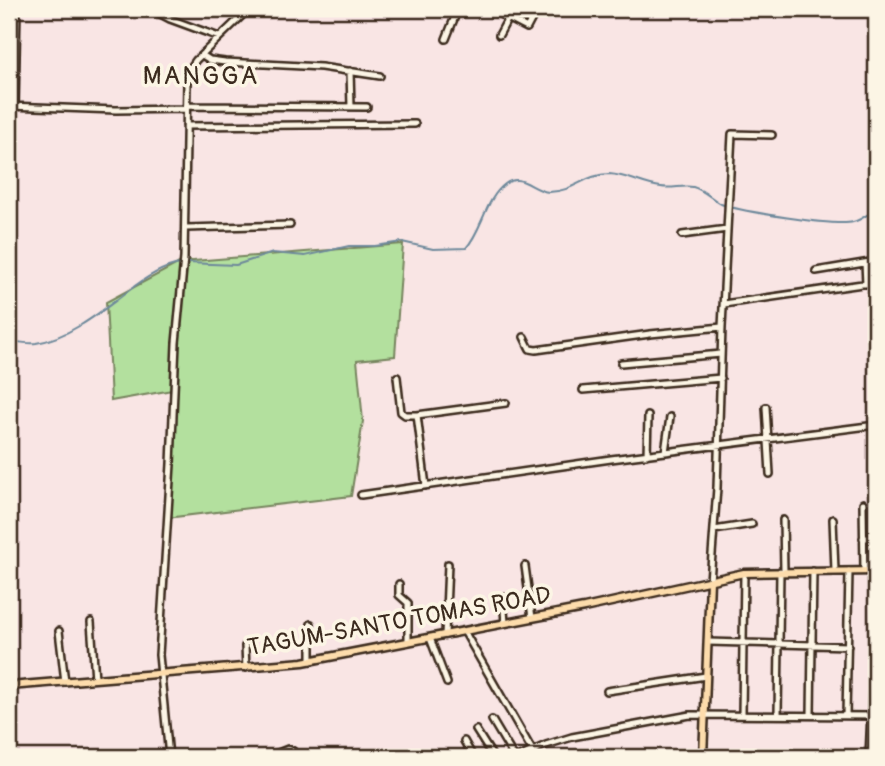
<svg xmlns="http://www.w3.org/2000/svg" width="885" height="766" font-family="Pangolin,sans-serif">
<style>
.green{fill:#b3e09e;stroke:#77855e;stroke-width:2}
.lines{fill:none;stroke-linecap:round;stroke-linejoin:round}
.stream{stroke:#6e899b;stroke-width:2}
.minor-casing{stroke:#3b2a1e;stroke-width:10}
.major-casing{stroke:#3b2a1e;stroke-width:11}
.minor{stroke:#fcf5e5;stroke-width:5}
.major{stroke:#fddcac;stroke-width:6}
.labels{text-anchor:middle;stroke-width:7;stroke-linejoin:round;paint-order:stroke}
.street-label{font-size:24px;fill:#3b2a1e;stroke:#fcf5e5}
.neighbourhood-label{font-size:26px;letter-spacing:2px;fill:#3b2a1e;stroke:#fcf5e5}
</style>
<rect width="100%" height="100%" fill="#f9e5e4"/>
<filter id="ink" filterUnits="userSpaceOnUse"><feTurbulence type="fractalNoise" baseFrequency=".0143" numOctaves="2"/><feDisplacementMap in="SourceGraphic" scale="14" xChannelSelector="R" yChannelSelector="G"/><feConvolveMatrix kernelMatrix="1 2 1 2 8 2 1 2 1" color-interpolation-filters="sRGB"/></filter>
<g filter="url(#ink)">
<path class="green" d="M 403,244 L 395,356 L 357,360 L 363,421 L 351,496 L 166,518 L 172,390 L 111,401 L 106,302 L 181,262 Z"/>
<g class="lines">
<path class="stream" d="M 187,263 L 236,265 L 273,253 L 305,256 L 349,246 L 375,246 L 402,242 L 433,249 L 466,248 C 482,231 485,199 505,184 C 522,172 532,191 549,192 C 573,192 586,174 609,174 C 628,175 643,185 661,187 C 672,189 683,185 693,187 C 704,190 712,199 721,204 C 738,211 836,227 853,222 C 861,220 870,213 876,209
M 9,341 C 18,342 27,344 36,343 C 69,338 102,311 127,292 C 142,280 161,267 180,264"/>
<g class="minor-casing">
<path id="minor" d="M 151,9 L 170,19 L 219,37
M 490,9 L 527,28 L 537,9
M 499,35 L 513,9
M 446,39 L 458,9
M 202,55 L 210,60 L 225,62 L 321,67 L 380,76
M 350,71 L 351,107
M 9,106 L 116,110 L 186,109
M 15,106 L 17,9
M 186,106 L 367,107
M 186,126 L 415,124
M 186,228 L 290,225
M 682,235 L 727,229
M 874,262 L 876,230
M 865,263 L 866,284
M 816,271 L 876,261
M 724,304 L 876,282
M 524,337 L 530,349 L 536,350 L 650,334 L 722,327
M 621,363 L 721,354
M 397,377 L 401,412 L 405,415 L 417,415
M 583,390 L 721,378
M 766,407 L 770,474
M 665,452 L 670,417
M 647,455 L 648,416
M 426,486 L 417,415 L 506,403
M 361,495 L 611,459 L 876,425
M 863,503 L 864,571
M 833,519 L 835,571
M 783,520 L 784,571
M 714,530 L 752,524
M 863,538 L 876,538
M 525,566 L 532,618
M 710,581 L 717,488 L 722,327 L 732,134 L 772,135
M 399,584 L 399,595 L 408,603 L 408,642
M 503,597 L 505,623
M 91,622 L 95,679
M 59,631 L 65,682
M 464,631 L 536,757
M 445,635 L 448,564
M 430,638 L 447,683
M 708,642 L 848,646
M 245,646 L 246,668
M 311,661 L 311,624
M 607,691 L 706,676
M 742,714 L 744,573
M 778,715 L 780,571
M 811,715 L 813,571
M 846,716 L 849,571
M 492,720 L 514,757
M 476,730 L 493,757
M 464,741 L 473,757
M 169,757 L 159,655 L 171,464 L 176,343 L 184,258 L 187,82 L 189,70 L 196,60 L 249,9
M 268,757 L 288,749 L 293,751 L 295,757
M 519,757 L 546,745 L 572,737 L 690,715 L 876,716
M 869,757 L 876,602"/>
</g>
<g class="major-casing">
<path id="major" d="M 9,686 L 303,662 L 584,608 L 744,573 L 876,571
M 703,757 L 710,581"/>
</g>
<use href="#minor" class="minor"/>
<use href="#major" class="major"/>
</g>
</g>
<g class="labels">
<g class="street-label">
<text transform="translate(399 621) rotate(-10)" y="8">TAGUM-SANTO TOMAS ROAD</text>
</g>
<g class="neighbourhood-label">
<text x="201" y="84">MANGGA</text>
</g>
</g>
<rect width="885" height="766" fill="none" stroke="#fcf5e5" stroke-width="35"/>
<rect x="18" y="18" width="850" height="731" fill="none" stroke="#3b2a1e" stroke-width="2.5" filter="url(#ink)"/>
</svg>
